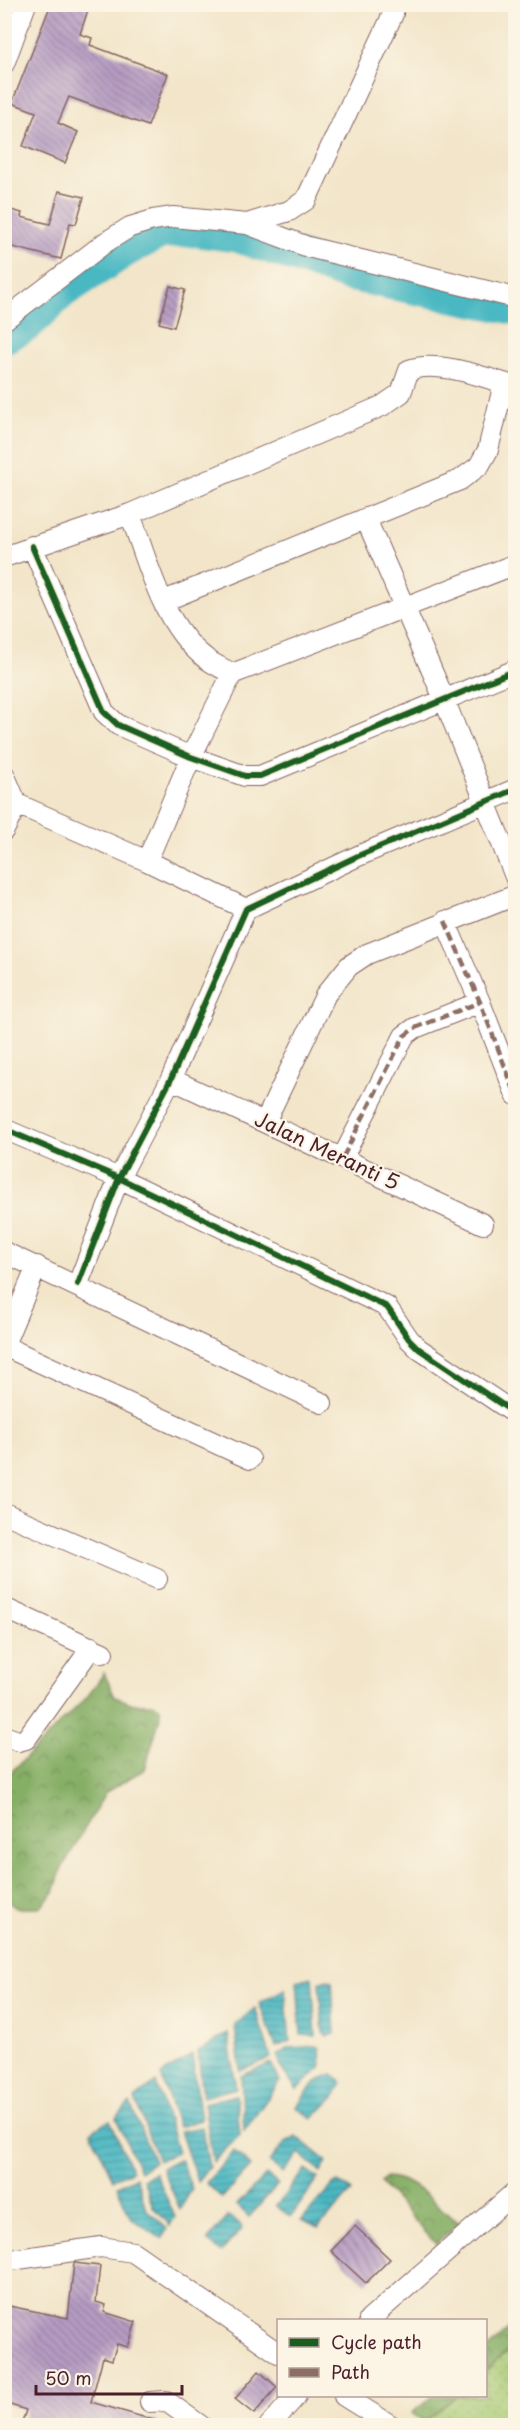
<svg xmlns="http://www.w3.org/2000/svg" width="520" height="2430" font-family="'Playpen Sans',sans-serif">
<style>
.grass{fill:url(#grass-dots);stroke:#797550;stroke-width:1.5}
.forest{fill:url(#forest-crowns);stroke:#686748;stroke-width:1.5}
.water{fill:url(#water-rules);stroke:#4a6c76;stroke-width:1.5}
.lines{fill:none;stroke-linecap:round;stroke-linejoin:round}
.river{stroke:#49b8c2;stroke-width:34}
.building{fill:url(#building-back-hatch)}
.street-casing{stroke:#856462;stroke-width:22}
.street{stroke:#fff;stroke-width:20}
.quiet{stroke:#8d6e63;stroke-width:4.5;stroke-dasharray:9 4.5;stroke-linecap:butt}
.cycleway-casing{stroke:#fcf5e5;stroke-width:10}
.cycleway{stroke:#1b5e20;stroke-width:6}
.labels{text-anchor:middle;stroke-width:4.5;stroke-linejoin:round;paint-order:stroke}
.street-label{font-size:20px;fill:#4a1f2b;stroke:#fcf5e5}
</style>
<defs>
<pattern id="grass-dots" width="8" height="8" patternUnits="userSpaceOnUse" patternTransform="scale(1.5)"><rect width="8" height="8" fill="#a8cb75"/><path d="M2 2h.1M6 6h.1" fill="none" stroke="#92ae65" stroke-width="1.8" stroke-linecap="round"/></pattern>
<pattern id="forest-crowns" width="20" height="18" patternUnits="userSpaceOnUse" patternTransform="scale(1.5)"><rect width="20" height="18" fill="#86af66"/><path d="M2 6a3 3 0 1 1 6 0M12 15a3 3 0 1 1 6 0" fill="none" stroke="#708e54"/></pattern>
<pattern id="water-rules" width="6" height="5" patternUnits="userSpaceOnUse" patternTransform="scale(1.5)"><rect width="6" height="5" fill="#49b8c2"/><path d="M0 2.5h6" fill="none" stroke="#3f959e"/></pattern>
<pattern id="building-back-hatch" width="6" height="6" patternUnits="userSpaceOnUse" patternTransform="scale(1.5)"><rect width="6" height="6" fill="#b59bc2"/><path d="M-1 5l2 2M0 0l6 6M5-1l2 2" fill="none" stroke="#957e9e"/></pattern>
</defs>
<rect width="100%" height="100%" fill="#fcf5e5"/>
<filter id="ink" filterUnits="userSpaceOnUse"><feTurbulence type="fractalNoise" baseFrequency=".0167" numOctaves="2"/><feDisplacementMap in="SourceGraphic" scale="12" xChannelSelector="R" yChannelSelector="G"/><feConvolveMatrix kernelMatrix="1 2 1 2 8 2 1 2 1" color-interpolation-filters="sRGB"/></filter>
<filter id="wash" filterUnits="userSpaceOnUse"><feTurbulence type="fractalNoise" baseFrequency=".008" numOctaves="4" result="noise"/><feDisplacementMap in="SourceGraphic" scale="24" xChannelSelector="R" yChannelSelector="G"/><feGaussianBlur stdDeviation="1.35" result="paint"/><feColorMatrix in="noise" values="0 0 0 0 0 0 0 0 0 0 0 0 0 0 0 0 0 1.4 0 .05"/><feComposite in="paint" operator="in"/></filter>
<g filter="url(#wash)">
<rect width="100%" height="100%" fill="#f2e5c9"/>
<path class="grass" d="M 515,2345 L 515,2425 L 436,2426 L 424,2422 L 456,2396 L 486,2396 L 486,2370 Z"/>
<path class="forest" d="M 104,1673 L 115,1697 L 134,1704 L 154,1704 L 160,1708 L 160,1717 L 145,1769 L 106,1792 L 61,1870 L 54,1892 L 39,1908 L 16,1908 L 5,1899 L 5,1778 L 88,1696 Z
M 386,2177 C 417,2178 436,2208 460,2223 L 436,2244 L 380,2182 Z
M 515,2324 L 515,2345 L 486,2370 L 486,2350 Z
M 433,2396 L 456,2396 L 424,2422 L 412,2413 Z"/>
<path class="water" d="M 312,1977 L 316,2036 L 301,2035 L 297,1981 Z
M 328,1980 L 332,1981 L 335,2034 L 327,2036 L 323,2033 L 319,1982 Z
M 285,1989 L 290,2041 L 276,2047 L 259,2003 Z
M 255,2008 L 271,2058 L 240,2071 L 235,2025 Z
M 228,2033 L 236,2088 L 203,2097 L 198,2052 Z
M 316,2046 L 320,2048 L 321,2068 L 297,2089 L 282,2070 L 278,2056 L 289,2048 Z
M 192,2055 L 201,2120 L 178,2127 L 161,2075 Z
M 271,2063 L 280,2081 L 244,2131 L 241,2076 Z
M 333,2074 L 342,2083 L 335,2096 L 312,2119 L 297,2107 C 307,2092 315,2078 333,2074 Z
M 156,2082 L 178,2152 L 158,2161 L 135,2099 Z
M 236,2095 L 240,2135 L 213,2162 L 204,2103 Z
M 130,2103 L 154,2162 L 140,2171 L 116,2118 Z
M 110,2120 L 132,2171 L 113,2179 L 91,2132 Z
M 202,2127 L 209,2167 L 197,2181 L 180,2131 Z
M 296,2136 L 327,2162 L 321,2172 L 299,2153 L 283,2173 L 269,2162 L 286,2142 Z
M 234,2151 L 251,2166 L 222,2198 L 206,2183 Z
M 180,2159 L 192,2189 L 180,2209 L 162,2168 Z
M 305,2169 L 318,2178 L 291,2217 L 276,2206 Z
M 155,2172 L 175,2217 L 170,2225 L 153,2207 L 143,2179 Z
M 266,2175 L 278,2184 L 249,2217 L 237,2205 Z
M 136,2177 L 146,2209 L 167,2228 L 162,2239 L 130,2217 L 117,2186 Z
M 338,2182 L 352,2191 L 318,2228 L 302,2220 L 334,2184 Z
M 228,2216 L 241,2225 L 242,2229 L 221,2252 L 207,2241 Z"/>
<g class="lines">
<path class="river" d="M 4,337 L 27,325 L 63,291 L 126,250 L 161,232 L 195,230 L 238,236 L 347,274 L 516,308"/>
</g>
<g id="blocks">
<path class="building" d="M 51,4 L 90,4 L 80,34 L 92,38 L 90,45 L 168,74 L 148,126 L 69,97 L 58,123 L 78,132 L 65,163 L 23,146 L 36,112 L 12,103 Z
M 59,191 L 84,197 L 76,224 L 70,223 L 61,259 L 4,245 L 4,208 L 22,213 L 21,217 L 50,224 Z
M 170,286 L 185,290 L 174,327 L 159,323 Z
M 355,2226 L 390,2259 L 366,2283 L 331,2251 Z
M 74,2263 L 100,2266 L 96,2302 L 106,2305 L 104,2312 L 136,2322 L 128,2347 L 117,2344 L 112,2360 L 103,2357 L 91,2402 L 157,2421 L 156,2426 L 21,2426 L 26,2410 L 4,2403 L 4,2305 L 68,2318 Z
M 259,2371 L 277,2387 L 254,2414 L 235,2399 Z"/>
</g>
</g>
<g filter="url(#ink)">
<use href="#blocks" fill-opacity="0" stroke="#856462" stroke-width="1.5"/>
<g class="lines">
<g class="street-casing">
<path id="street" d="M 4,64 L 26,4
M 247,224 L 289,211 L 306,200 L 393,14
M 4,320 L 106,242 L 130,227 L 153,220 L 173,217 L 247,224 L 308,247 L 516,298
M 130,514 C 148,562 162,624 204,657 C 212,664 223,668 232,674
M 366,519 L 442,694 L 516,879
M 32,546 L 104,712 L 118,725 L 191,757 L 245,776 L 260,776 L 516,670
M 4,557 L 130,514 L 382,406 L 401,393 L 409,370 C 437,359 487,378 516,387
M 164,601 L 460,480 L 479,466 L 488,450 L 504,383
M 4,774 L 17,804 L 147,861 L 246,909
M 4,830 L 17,804
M 147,861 L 191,757 L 232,674 L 516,564
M 445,921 L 480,1002 L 516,1095
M 171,1079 L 483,1224
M 265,1122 L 326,994 L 349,966 L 367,954 L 516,895
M 4,1129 L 119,1178 L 171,1079 L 246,909 L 358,856 L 516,789
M 343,1157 L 404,1036 L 415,1028 L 480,1002
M 4,1252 L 322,1403
M 78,1284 L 119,1178 L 387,1307 L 409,1339 L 419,1349 L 516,1414
M 4,1345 L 37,1266
M 4,1346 L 250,1459
M 4,1513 L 157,1579
M 4,1608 L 103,1653
M 4,1736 L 18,1741 L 26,1739 L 92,1647
M 4,2261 L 101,2247 L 133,2252 L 278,2353
M 369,2320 L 516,2191
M 344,2396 L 392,2426
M 150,2402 L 166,2401 L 201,2426
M 269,2426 L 296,2396"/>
</g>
<use href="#street" class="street"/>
<path class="quiet" d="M 445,921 L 480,1002 L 516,1095
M 343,1157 L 404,1036 L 415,1028 L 480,1002"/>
<g class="cycleway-casing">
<path id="cycleway" d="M 32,546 L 104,712 L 118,725 L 191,757 L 245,776 L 260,776 L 516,670
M 4,1129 L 119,1178 L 171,1079 L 246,909 L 358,856 L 516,789
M 78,1284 L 119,1178 L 387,1307 L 409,1339 L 419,1349 L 516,1414"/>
</g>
<use href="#cycleway" class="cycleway"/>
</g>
</g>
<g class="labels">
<g class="street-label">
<text transform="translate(327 1151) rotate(25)" y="7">Jalan Meranti 5</text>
</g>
</g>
<rect width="520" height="2430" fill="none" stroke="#fcf5e5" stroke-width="24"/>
<rect x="277" y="2319" width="210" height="78" fill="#fcf5e5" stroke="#b59f9b" stroke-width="1.5"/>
<rect x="289" y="2338" width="30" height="9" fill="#1b5e20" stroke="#b59f9b" stroke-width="1.5"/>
<text x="331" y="2349" font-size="18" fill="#4a1f2b">Cycle path</text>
<rect x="289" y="2368" width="30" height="9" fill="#8d6e63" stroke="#b59f9b" stroke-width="1.5"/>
<text x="331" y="2379" font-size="18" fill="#4a1f2b">Path</text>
<path d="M36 2385v9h146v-9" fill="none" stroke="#4a1f2b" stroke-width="3"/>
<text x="45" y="2385" font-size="18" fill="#4a1f2b" stroke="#fcf5e5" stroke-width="4.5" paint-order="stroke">50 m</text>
</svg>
